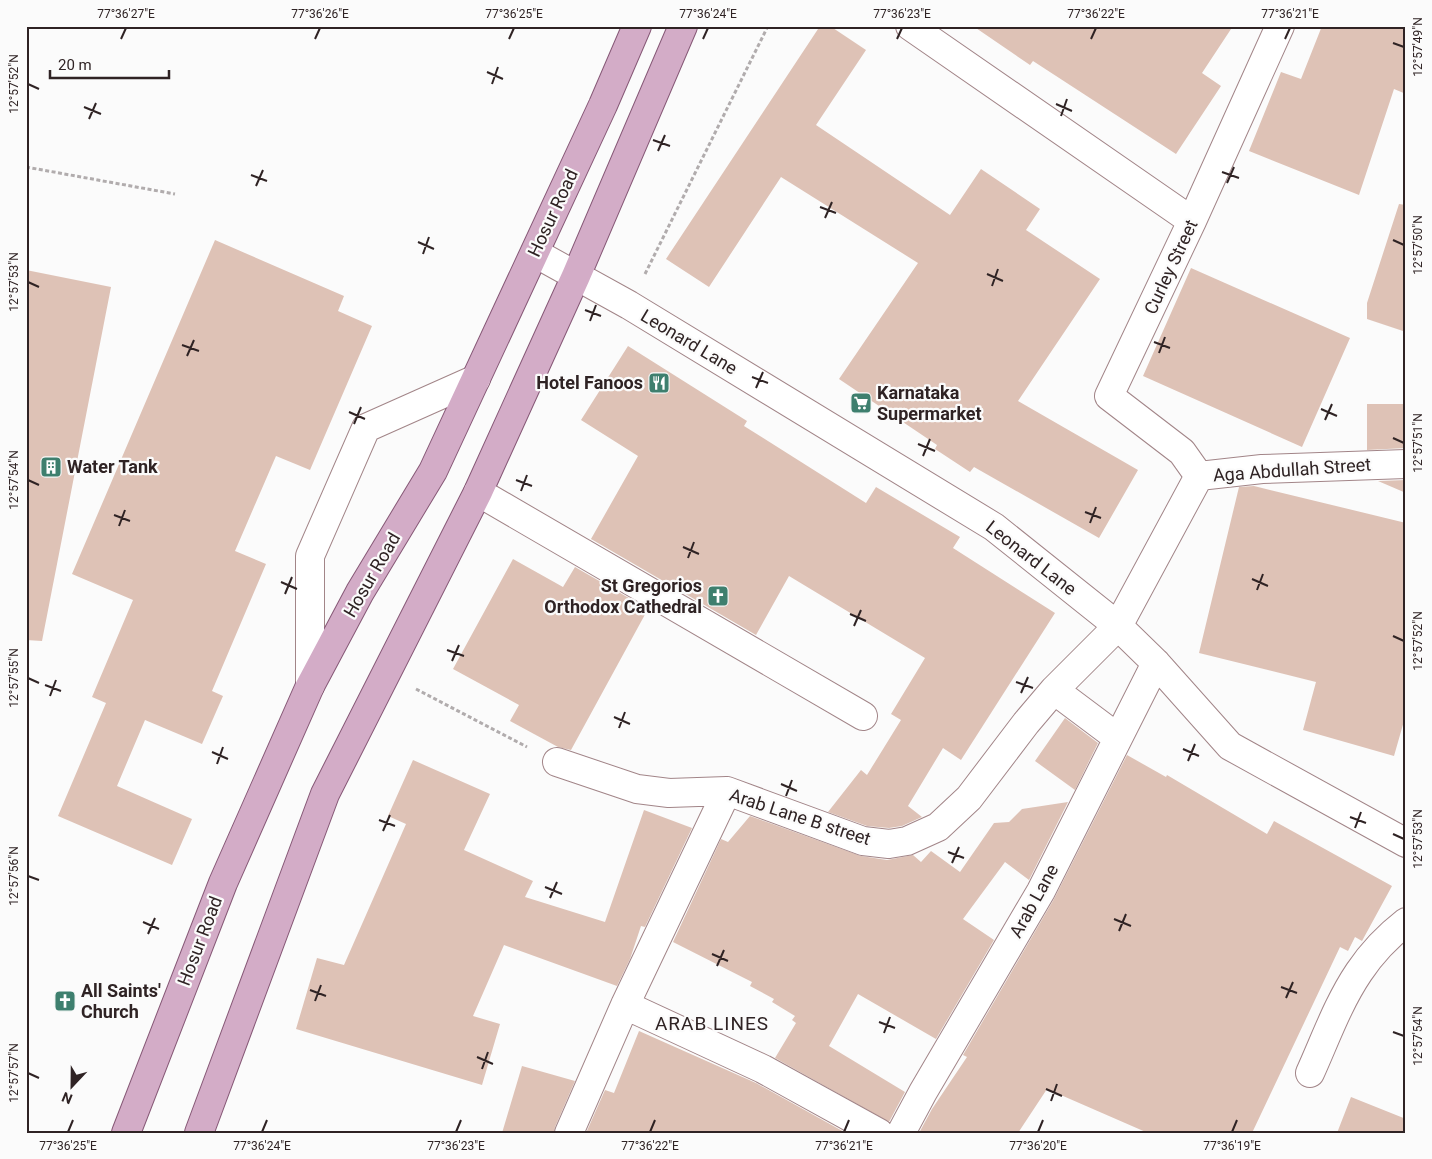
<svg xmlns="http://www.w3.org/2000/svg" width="1432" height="1159" font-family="Roboto,sans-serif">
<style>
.building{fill:#dec2b6}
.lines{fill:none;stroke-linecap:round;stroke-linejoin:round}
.minor-casing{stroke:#a28588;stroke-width:30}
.major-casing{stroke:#865876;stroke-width:30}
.path{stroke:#b1acad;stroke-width:3;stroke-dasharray:4 2.5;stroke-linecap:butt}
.minor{stroke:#fff;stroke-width:28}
.major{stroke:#d3acc7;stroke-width:28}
.ticks{fill:none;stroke:#2f2324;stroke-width:2}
.labels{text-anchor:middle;stroke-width:4.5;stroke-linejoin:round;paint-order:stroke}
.street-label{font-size:18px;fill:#2f2324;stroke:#fbfbfb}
.poi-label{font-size:18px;font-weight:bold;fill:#2f2324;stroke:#fbfbfb;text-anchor:start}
.neighbourhood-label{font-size:19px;letter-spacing:1px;fill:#2f2324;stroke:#fbfbfb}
.neatline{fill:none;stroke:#2f2324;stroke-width:2}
.ticks-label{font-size:12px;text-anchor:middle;fill:#2f2324}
</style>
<rect width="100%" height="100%" fill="#fbfbfb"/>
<path class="building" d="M 820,26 L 830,26 L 866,50 L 816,125 L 950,215 L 981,169 L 1040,209 L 1026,230 L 1100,279 L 1018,401 L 1138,470 L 1099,538 L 974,467 L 970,472 L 935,449 L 937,445 L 839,379 L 918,263 L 781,177 L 709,287 L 666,259 Z
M 973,26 L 1233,26 L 1202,73 L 1221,86 L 1176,154 L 1033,61 L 1030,65 Z
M 1322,26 L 1406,26 L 1406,94 L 1394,89 L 1359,195 L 1249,151 L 1281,72 L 1301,79 Z
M 1399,204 L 1406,205 L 1406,332 L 1367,319 L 1367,303 Z
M 215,240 L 344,296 L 338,311 L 372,326 L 310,470 L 276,456 L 235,551 L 266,564 L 212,691 L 223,696 L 202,744 L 145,720 L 117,786 L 192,819 L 172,865 L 58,816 L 106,703 L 92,697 L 133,600 L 72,574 Z
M 1191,268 L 1350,338 L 1302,447 L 1143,376 Z
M 26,270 L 111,287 L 42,641 L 26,640 Z
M 628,346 L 747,421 L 744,426 L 866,503 L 876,487 L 960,537 L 953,548 L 1055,613 L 961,760 L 943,748 L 908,806 L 922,817 L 902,826 L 889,828 L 867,826 L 828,812 L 861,770 L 867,775 L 901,720 L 891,714 L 925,658 L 789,576 L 756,635 L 591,539 L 638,456 L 581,420 Z
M 1367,404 L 1406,404 L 1406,448 L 1367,450 Z
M 1406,480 L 1406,493 L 1378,481 Z
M 1254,486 L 1406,523 L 1406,714 L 1394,756 L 1303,730 L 1316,682 L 1199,653 L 1239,487 Z
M 513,559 L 563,587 L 575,567 L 648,609 L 571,750 L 558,747 L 510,721 L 519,705 L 453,669 Z
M 1065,718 L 1098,743 L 1075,790 L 1035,761 Z
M 1127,755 L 1166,777 L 1167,775 L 1267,834 L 1274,821 L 1392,886 L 1362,941 L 1355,937 L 1348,951 L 1340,947 L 1252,1133 L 1148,1133 L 1047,1089 L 1018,1133 L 919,1133 L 932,1109 L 967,1057 L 963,1055 L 1054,899 Z
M 413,760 L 490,794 L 464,850 L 533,881 L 525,897 L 605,922 L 644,810 L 692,828 L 645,927 L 641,926 L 630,959 L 617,986 L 504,945 L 473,1016 L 500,1024 L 482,1085 L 296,1029 L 317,958 L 344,965 L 406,824 L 388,816 Z
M 1068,802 L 1029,880 L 1005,862 L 963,919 L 994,940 L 936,1039 L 858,994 L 829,1046 L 905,1092 L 889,1122 L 775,1058 L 796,1023 L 792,1020 L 795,1016 L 772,1002 L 774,999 L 750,986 L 752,982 L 673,942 L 721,839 L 728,842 L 750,816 L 861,856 L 887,860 L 913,855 L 921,862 L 931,851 L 960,872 L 994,823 L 1009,822 L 1022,809 Z
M 639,1031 L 756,1083 L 846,1133 L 586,1133 L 605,1090 L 614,1093 Z
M 522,1066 L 575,1081 L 555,1127 L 554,1133 L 502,1133 Z
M 1351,1097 L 1406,1119 L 1406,1133 L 1337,1133 Z"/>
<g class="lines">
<g class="minor-casing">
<path id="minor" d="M 910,26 L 1192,221
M 535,253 L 629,305 L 994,527 L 1118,626 L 1156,663 L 1230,746 L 1406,843
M 1199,476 L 1182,452 L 1109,396 L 1192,221 L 1280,26
M 1199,476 L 1262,469 L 1406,464
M 478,492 L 863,716
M 310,686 L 310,556 L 366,428 L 476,379
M 1054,690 L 1118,738
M 557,762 L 637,789 L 669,793 L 727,791 L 863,841 L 889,844 L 907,841 L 938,827 L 969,798 L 1026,723 L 1054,690 L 1118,626 L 1199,476
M 625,1005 L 763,1069 L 879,1133
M 1310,1073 C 1325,1040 1338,1003 1359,972 C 1371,954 1388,936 1406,922
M 569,1133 L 625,1005 L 727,791
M 901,1133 L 923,1092 L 1041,891 L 1156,663"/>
</g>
<g class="major-casing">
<path id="major" d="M 126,1133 L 223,883 L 310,686 L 360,592 L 433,471 L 603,105 L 637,26
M 199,1133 L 325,794 L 478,492 L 576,276 L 683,26"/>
</g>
<path class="path" d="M 26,167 L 175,194
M 645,274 L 768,26
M 416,689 L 527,747"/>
<use href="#minor" class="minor"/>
<use href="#major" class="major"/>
</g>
<path class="ticks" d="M 121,39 L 126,28M 315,39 L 320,28M 509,39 L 514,28M 703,39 L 708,28M 897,39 L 902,28M 1091,39 L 1096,28M 1285,39 L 1290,28M 1393,43 L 1404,47M 487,72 L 503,79M 28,84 L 39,89M 492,84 L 498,67M 1056,104 L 1072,111M 84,107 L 101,114M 1061,116 L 1067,99M 89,119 L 96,103M 653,140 L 670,146M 658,151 L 665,135M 1222,172 L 1239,178M 251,175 L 267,181M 1227,183 L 1234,167M 256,186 L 263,170M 820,207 L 836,213M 825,218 L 832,202M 1393,240 L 1404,245M 418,242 L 434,249M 423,254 L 429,237M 987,274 L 1003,281M 28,282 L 39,287M 992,286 L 998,269M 585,310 L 601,316M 590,321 L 596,305M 1154,342 L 1170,348M 182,345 L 199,351M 1159,353 L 1165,337M 187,356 L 194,340M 752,377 L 768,383M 756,388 L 763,372M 1321,409 L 1337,416M 349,412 L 365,419M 1325,420 L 1332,404M 354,424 L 361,407M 1393,438 L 1404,443M 918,444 L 935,451M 923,456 L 930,439M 28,480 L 39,485M 516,480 L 532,486M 521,491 L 527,475M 1085,512 L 1101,518M 114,515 L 130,521M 1090,523 L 1096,507M 119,526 L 125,510M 683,547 L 699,554M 688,558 L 694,542M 1252,579 L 1268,586M 281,582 L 297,589M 1257,590 L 1263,574M 285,594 L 292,577M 850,614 L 866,621M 854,626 L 861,610M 1393,636 L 1404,641M 447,650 L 464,656M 452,661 L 459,645M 28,678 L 39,683M 1016,682 L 1033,688M 45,685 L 61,691M 1021,693 L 1028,677M 50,696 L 56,680M 614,717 L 630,724M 619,728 L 625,712M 1183,749 L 1199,756M 212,752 L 228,759M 1188,761 L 1195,744M 217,764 L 223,747M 781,784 L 797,791M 786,796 L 792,780M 1350,817 L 1366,823M 379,820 L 395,826M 1355,828 L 1361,812M 383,831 L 390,815M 1393,834 L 1404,839M 948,852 L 964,858M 952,863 L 959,847M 28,876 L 39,880M 545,887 L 562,894M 550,898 L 557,882M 1114,919 L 1131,926M 143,922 L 159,929M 1119,931 L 1126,914M 148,934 L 155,918M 712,954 L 728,961M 717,966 L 724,950M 1281,987 L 1297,993M 310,990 L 326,996M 1286,998 L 1293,982M 315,1001 L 321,985M 879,1022 L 895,1028M 1393,1032 L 1404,1036M 884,1033 L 890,1017M 477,1057 L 493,1064M 482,1069 L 488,1052M 28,1073 L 39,1078M 1046,1089 L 1062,1096M 1051,1101 L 1057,1084M 68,1132 L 73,1120M 262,1132 L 267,1120M 456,1132 L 461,1120M 650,1132 L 655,1120M 844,1132 L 849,1120M 1038,1132 L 1043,1120M 1232,1132 L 1237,1120"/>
<defs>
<g id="restaurant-square" transform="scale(1.125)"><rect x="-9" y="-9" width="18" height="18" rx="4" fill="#3e7f6e" stroke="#fbfbfb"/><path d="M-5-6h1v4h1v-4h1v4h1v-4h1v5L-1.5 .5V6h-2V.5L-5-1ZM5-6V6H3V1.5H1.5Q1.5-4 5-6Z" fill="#fff"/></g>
<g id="supermarket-square" transform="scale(1.125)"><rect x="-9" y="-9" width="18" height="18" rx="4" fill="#3e7f6e" stroke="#fbfbfb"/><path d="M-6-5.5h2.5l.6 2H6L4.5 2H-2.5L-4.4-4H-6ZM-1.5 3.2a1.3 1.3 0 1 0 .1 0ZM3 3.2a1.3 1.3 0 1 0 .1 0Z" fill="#fff"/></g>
<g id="building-square" transform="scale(1.125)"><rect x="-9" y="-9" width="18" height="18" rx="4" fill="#3e7f6e" stroke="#fbfbfb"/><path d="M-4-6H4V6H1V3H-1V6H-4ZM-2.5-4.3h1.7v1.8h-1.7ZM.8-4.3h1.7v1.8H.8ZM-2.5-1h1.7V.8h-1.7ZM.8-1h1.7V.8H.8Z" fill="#fff"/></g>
<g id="church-square" transform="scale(1.125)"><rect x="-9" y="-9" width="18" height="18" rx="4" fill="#3e7f6e" stroke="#fbfbfb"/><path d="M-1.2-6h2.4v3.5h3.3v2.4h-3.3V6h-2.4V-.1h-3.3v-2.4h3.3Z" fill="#fff"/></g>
</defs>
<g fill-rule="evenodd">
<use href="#restaurant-square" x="659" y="383"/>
<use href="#supermarket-square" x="861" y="403"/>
<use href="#building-square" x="51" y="467"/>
<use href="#church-square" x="718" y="596"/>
<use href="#church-square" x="65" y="1001"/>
</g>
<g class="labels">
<g class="street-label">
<text transform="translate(553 213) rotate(-65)" y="6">Hosur Road</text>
<text transform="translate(1171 267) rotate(-65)" y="6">Curley Street</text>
<text transform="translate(689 342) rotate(31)" y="6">Leonard Lane</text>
<text transform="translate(1292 470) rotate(-4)" y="6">Aga Abdullah Street</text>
<text transform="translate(1031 558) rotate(38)" y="6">Leonard Lane</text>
<text transform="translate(372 575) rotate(-60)" y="6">Hosur Road</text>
<text transform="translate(800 817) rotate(18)" y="6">Arab Lane B street</text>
<text transform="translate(1034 901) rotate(-61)" y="6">Arab Lane</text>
<text transform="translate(200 941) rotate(-69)" y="6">Hosur Road</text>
</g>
<g class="poi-label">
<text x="643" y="389" text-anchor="end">Hotel Fanoos</text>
<text x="877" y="399">Karnataka<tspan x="877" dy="21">Supermarket</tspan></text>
<text x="67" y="473">Water Tank</text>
<text x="702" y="592" text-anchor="end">St Gregorios<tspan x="702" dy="21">Orthodox Cathedral</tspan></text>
<text x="81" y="997">All Saints'<tspan x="81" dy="21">Church</tspan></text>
</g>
<g class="neighbourhood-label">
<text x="712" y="1030">ARAB LINES</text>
</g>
</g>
<rect width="1432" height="1159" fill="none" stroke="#fbfbfb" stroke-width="55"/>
<g transform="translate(72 1086) rotate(202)" stroke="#fbfbfb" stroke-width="4" paint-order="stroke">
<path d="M0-4L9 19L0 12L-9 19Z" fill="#2f2324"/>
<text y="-8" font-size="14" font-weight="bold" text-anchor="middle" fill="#2f2324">N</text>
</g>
<path d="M50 70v8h119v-8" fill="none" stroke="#2f2324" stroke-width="2.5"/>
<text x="58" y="70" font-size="15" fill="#2f2324" stroke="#fbfbfb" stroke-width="4" paint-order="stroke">20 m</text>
<rect x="28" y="28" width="1376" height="1104" class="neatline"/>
<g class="ticks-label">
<text x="126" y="18">77°36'27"E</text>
<text x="320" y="18">77°36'26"E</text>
<text x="514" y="18">77°36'25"E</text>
<text x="708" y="18">77°36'24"E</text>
<text x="902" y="18">77°36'23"E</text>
<text x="1096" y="18">77°36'22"E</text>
<text x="1290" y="18">77°36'21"E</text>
<text transform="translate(1418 47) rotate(-90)" y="4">12°57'49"N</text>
<text transform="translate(14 84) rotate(-90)" y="4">12°57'52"N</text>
<text transform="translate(1418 245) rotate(-90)" y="4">12°57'50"N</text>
<text transform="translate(14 282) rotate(-90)" y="4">12°57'53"N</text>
<text transform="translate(1418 443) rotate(-90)" y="4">12°57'51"N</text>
<text transform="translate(14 480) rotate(-90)" y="4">12°57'54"N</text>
<text transform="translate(1418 641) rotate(-90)" y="4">12°57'52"N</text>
<text transform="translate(14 678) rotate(-90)" y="4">12°57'55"N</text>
<text transform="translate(1418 839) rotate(-90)" y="4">12°57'53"N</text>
<text transform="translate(14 876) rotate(-90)" y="4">12°57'56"N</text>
<text transform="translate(1418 1036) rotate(-90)" y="4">12°57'54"N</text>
<text transform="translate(14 1073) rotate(-90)" y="4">12°57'57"N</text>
<text x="68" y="1150">77°36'25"E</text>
<text x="262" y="1150">77°36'24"E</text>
<text x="456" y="1150">77°36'23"E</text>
<text x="650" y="1150">77°36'22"E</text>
<text x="844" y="1150">77°36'21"E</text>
<text x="1038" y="1150">77°36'20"E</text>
<text x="1232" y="1150">77°36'19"E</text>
</g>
</svg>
